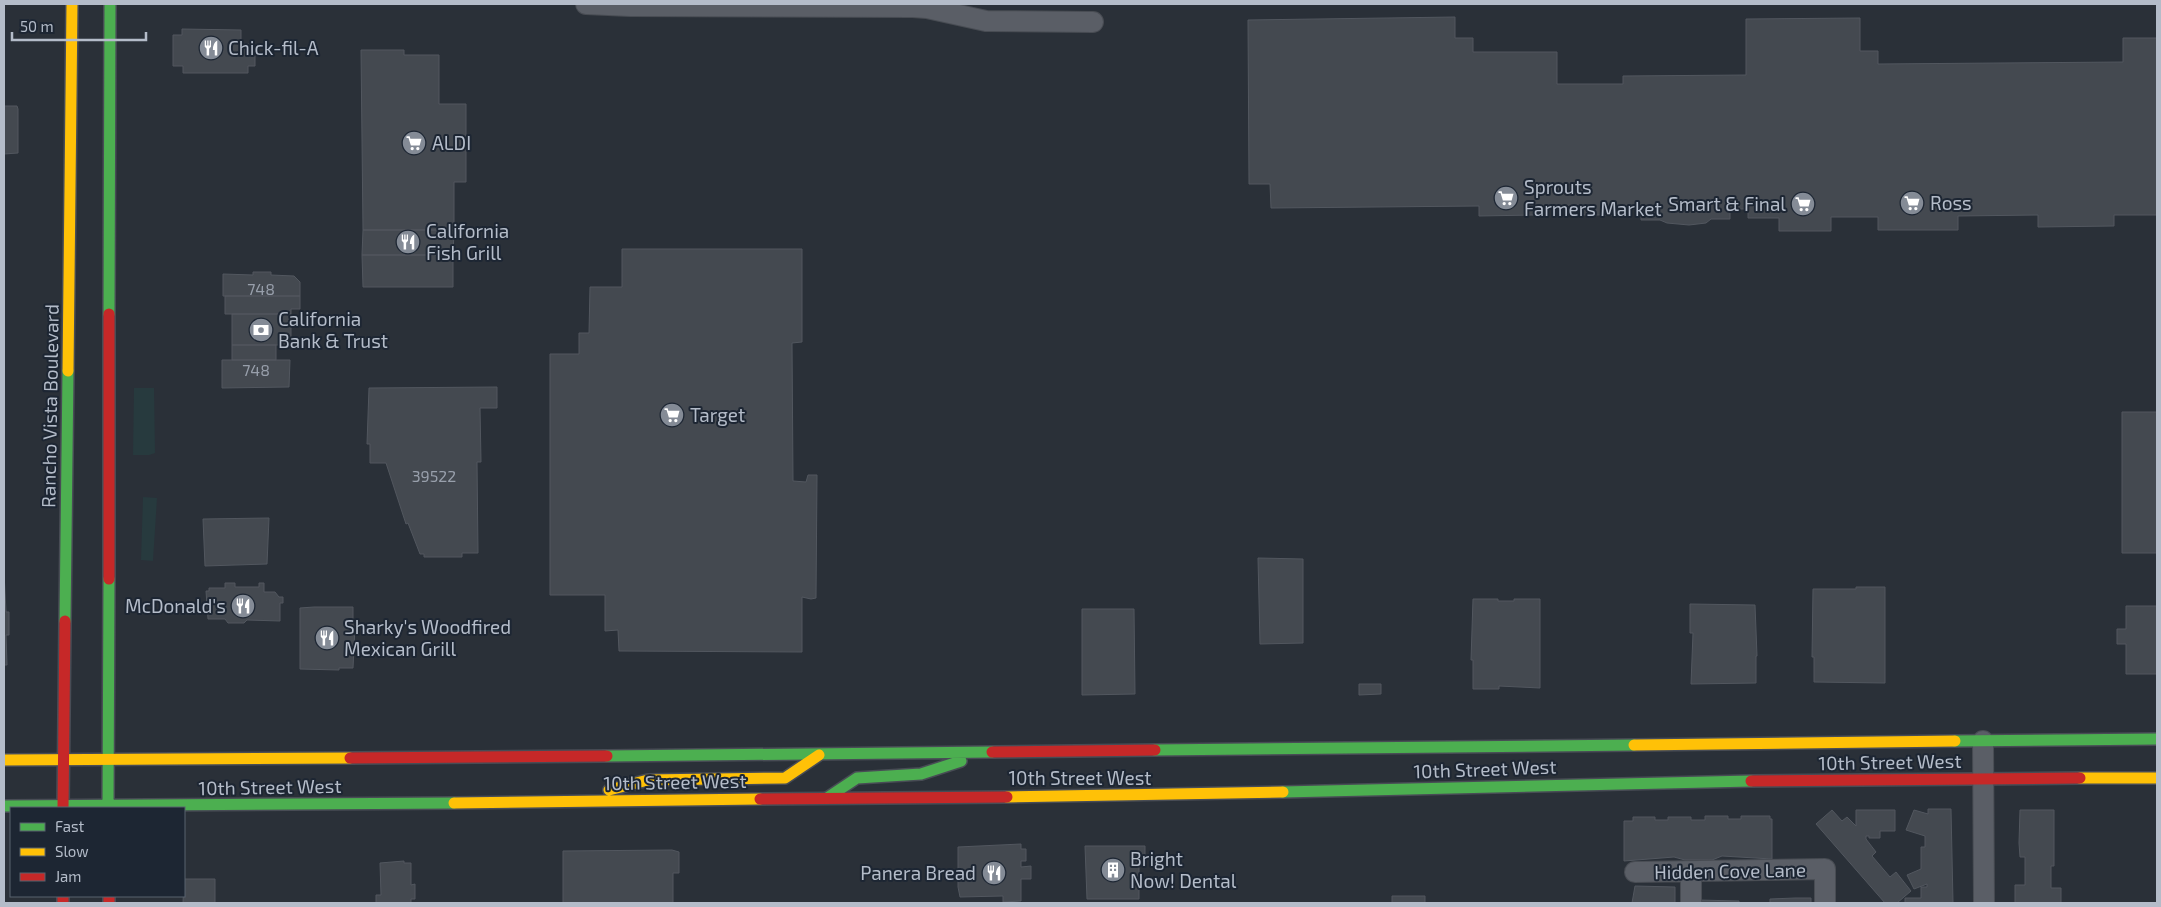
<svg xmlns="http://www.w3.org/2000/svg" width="2161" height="907" font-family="'Exo 2',sans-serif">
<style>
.green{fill:#273a3e}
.building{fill:#444950;stroke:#52575f}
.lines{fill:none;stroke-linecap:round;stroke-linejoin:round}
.street-casing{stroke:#484c53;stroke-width:22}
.fast-casing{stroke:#484c55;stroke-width:14}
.slow-casing{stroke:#484c55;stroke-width:14}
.jam-casing{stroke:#484c55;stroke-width:14}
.street{stroke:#5a5e66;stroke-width:20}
.fast{stroke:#4caf50;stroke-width:11}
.slow{stroke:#ffc107;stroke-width:11}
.jam{stroke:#c62828;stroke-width:11}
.labels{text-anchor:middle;stroke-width:4;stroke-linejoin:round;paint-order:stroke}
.number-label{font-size:16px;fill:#989fab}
.poi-label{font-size:19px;fill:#b4bcc9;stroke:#1d2633;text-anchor:start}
.street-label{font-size:19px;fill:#b4bcc9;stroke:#1d2633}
</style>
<rect width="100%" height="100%" fill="#2a3038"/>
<path class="green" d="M 134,388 L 154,388 L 155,453 L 149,455 L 133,455 Z
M 143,497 L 157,498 L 153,561 L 141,560 Z"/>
<path class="building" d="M 1455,17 L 1455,38 L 1473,38 L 1473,52 L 1557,52 L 1557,84 L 1623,84 L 1623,76 L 1746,75 L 1746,19 L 1860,18 L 1860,51 L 1878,51 L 1878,64 L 2123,62 L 2123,38 L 2157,38 L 2157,215 L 2114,215 L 2114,226 L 2038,227 L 2038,215 L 1958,216 L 1958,230 L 1878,230 L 1878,217 L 1831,217 L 1831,231 L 1779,231 L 1779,218 L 1748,218 L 1748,209 L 1730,209 L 1730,219 L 1711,219 L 1706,223 L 1689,225 L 1667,223 L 1660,220 L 1641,220 L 1641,209 L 1624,209 L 1624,206 L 1616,206 L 1616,215 L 1583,215 L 1583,205 L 1534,206 L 1534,215 L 1479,216 L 1479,206 L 1271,208 L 1270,184 L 1249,184 L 1248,20 Z
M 182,29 L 241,30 L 241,44 L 249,44 L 249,52 L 255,52 L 255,66 L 248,66 L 248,73 L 183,73 L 183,66 L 173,66 L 173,35 L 182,35 Z
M 361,50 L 404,50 L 404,55 L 439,55 L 439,104 L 466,104 L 466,182 L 454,182 L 454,230 L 363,230 Z
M 4,106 L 17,106 L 18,109 L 18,153 L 4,154 Z
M 363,230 L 454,230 L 453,255 L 362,255 Z
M 622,249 L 802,249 L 802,342 L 792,343 L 793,481 L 806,482 L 808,475 L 817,475 L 816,598 L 811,599 L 802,597 L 802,652 L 619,651 L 618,630 L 605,631 L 605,595 L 550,595 L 550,354 L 579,354 L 579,333 L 589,333 L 590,287 L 622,287 Z
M 362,255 L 453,255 L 453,287 L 363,287 Z
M 253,272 L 271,272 L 271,275 L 294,276 L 300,282 L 300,296 L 223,296 L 223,274 L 253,275 Z
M 225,296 L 300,296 L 300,309 L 291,309 L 291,314 L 225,314 Z
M 232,314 L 291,314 L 291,345 L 232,345 Z
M 232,345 L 276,345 L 276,360 L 232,360 Z
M 222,360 L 290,360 L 289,387 L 222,388 Z
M 497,387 L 497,408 L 480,408 L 481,462 L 477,462 L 478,553 L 462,553 L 462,557 L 424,557 L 424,554 L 420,554 L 408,523 L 406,524 L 386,463 L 370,463 L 370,444 L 367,444 L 369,388 Z
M 2122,412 L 2157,412 L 2157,553 L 2122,553 Z
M 269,518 L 267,564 L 205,566 L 203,519 Z
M 1258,558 L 1303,559 L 1303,643 L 1260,644 Z
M 4,572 L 6,612 L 9,612 L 9,635 L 6,635 L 7,665 L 4,665 Z
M 225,583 L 235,583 L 235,587 L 259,587 L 259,583 L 264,583 L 264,592 L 275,592 L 279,597 L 283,597 L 283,603 L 280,603 L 280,621 L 247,620 L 244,623 L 228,623 L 225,619 L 208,619 L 206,591 L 209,591 L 209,588 L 225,588 Z
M 1856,587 L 1885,587 L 1885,683 L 1814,682 L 1814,657 L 1812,657 L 1813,589 L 1856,589 Z
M 1473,599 L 1498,599 L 1498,601 L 1514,601 L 1514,599 L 1540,599 L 1540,688 L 1499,686 L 1499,689 L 1473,689 L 1473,660 L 1471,660 Z
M 1690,604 L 1755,605 L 1757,656 L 1756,656 L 1756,683 L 1691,684 L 1693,633 L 1690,633 Z
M 2126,606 L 2157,606 L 2157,674 L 2126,674 L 2126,644 L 2117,644 L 2117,629 L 2126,629 Z
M 314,607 L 353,607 L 353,626 L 355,626 L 353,668 L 339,668 L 339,670 L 300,669 L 300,608 Z
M 1082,609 L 1134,609 L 1135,694 L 1082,695 Z
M 1359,684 L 1381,684 L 1381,694 L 1359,695 Z
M 1928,809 L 1951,809 L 1953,903 L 1905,903 L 1905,898 L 1921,898 L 1921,887 L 1927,887 L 1927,884 L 1914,889 L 1907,875 L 1921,869 L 1921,847 L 1925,847 L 1925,836 L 1906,830 L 1914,810 L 1928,814 Z
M 1832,810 L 1842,821 L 1847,817 L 1856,826 L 1856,810 L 1895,810 L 1895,831 L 1880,831 L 1880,838 L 1869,838 L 1869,836 L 1866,836 L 1866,839 L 1876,852 L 1872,856 L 1890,877 L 1896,872 L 1911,891 L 1897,903 L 1885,903 L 1816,824 Z
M 2020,810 L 2054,810 L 2054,866 L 2051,866 L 2051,888 L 2061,888 L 2061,903 L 2015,903 L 2015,885 L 2025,885 L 2025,857 L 2020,857 L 2019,843 Z
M 1705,816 L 1728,816 L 1728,819 L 1741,819 L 1741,816 L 1770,816 L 1770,819 L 1772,819 L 1772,859 L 1722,856 L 1712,860 L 1685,860 L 1674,857 L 1624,861 L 1624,821 L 1633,821 L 1633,817 L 1655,817 L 1655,820 L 1668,820 L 1668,817 L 1691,817 L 1691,820 L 1705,820 Z
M 1021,844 L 1021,849 L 1026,849 L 1026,861 L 1021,861 L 1021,867 L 1031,866 L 1031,879 L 1021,879 L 1021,901 L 1003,902 L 1003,896 L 960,897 L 958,887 L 958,847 Z
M 1085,846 L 1145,846 L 1145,864 L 1139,864 L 1139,899 L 1087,899 Z
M 672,850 L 679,852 L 679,873 L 673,873 L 673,903 L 563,903 L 563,851 Z
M 404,861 L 404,863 L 411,863 L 411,885 L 415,884 L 415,899 L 411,899 L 411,903 L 376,903 L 376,895 L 381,895 L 380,863 Z
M 184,879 L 215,879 L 215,903 L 183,903 Z
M 1635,886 L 1675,887 L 1675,903 L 1632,903 Z
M 1392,896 L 1425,896 L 1425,903 L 1392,903 Z
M 1795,898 L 1811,898 L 1811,903 L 1770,903 L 1770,899 Z
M 1698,900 L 1739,901 L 1739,903 L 1698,903 Z"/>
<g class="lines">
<g class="street-casing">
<path id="street" d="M 586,4 L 630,6 L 913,7 L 927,8 L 986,21 L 1093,22
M 1983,741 L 1984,903
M 1635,872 L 1825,869 L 1825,903
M 1691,903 L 1691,872"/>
</g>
<g class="fast-casing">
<path id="fast" d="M 109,314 L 110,4
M 65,621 L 68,371
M 1955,741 L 2157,739
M 1155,750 L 1634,745
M 607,756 L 992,752
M 1283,792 L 1751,781
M 827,798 L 857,778 L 921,774 L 961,761
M 4,806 L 454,803
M 108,808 L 109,579"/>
</g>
<g class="slow-casing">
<path id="slow" d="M 68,371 L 72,4
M 1634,745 L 1955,741
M 4,760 L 350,758
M 2080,778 L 2157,778
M 609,790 L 648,780 L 785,778 L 819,755
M 1007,797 L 1283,792
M 454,803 L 760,799"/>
</g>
<g class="jam-casing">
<path id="jam" d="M 109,579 L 109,314
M 992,752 L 1155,750
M 350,758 L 607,756
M 1751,781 L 2080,778
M 760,799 L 1007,797
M 63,808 L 65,621
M 63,896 L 63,903
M 109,896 L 109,903"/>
</g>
<use href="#street" class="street"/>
<use href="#fast" class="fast"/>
<use href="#slow" class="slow"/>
<use href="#jam" class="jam"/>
</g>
<defs>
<g id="restaurant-disc" transform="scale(1.25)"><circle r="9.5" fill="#848b96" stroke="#1d2633"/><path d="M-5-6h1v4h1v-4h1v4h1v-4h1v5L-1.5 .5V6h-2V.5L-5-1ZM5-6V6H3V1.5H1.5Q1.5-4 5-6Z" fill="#fff"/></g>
<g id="supermarket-disc" transform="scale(1.25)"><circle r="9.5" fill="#848b96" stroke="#1d2633"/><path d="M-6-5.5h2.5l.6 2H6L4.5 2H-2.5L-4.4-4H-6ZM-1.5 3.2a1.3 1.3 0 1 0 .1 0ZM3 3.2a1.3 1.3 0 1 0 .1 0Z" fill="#fff"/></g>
<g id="bank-disc" transform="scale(1.25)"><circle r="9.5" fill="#848b96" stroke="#1d2633"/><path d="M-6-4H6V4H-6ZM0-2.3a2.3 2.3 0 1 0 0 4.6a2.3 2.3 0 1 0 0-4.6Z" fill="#fff"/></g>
<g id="building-disc" transform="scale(1.25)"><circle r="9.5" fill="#848b96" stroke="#1d2633"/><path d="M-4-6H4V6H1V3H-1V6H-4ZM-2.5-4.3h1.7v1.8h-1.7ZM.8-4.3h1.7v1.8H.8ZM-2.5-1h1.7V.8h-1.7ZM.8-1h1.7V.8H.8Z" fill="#fff"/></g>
</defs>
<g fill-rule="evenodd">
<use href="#restaurant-disc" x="211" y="48"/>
<use href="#supermarket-disc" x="414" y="143"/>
<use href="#supermarket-disc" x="1506" y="198"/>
<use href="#supermarket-disc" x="1912" y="203"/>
<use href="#supermarket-disc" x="1803" y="204"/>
<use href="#restaurant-disc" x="408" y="242"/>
<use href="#bank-disc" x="261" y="330"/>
<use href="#supermarket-disc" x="672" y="415"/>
<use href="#restaurant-disc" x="243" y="606"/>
<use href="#restaurant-disc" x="327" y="638"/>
<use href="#building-disc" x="1113" y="870"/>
<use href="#restaurant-disc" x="994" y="873"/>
</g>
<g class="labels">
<g class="number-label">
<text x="261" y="295">748</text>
<text x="256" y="376">748</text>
<text x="434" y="482">39522</text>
</g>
<g class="poi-label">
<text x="228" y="55">Chick-fil-A</text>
<text x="432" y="150">ALDI</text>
<text x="1524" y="194">Sprouts<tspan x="1524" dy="22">Farmers Market</tspan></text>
<text x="1930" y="210">Ross</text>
<text x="1786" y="211" text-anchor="end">Smart &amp; Final</text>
<text x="426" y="238">California<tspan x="426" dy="22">Fish Grill</tspan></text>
<text x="278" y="326">California<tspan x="278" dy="22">Bank &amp; Trust</tspan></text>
<text x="690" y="422">Target</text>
<text x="226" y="613" text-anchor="end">McDonald's</text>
<text x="344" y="634">Sharky's Woodfired<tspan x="344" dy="22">Mexican Grill</tspan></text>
<text x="1130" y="866">Bright<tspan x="1130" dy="22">Now! Dental</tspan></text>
<text x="976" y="880" text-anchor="end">Panera Bread</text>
</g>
<g class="street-label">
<text transform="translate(50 406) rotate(-89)" y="7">Rancho Vista Boulevard</text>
<text transform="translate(1890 762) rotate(-1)" y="7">10th Street West</text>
<text transform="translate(1485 769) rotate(-2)" y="7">10th Street West</text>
<text x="1080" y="785">10th Street West</text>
<text transform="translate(675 782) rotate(-1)" y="7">10th Street West</text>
<text transform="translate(270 787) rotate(-1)" y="7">10th Street West</text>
<text transform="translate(1730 871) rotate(-1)" y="7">Hidden Cove Lane</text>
</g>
</g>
<rect width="2161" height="907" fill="none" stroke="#b4bcc9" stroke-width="10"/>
<rect x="10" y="807" width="175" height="90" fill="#1d2633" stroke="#59626f"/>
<rect x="20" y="823" width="25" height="8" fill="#4caf50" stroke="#59626f"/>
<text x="55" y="832" font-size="15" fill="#b4bcc9">Fast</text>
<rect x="20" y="848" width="25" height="8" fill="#ffc107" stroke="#59626f"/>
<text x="55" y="857" font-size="15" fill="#b4bcc9">Slow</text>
<rect x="20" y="873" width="25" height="8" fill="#c62828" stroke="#59626f"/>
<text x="55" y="882" font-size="15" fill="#b4bcc9">Jam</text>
<path d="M12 32v8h134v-8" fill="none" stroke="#b4bcc9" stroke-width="2.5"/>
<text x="20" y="32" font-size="15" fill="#b4bcc9" stroke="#1d2633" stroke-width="4" paint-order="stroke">50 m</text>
</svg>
